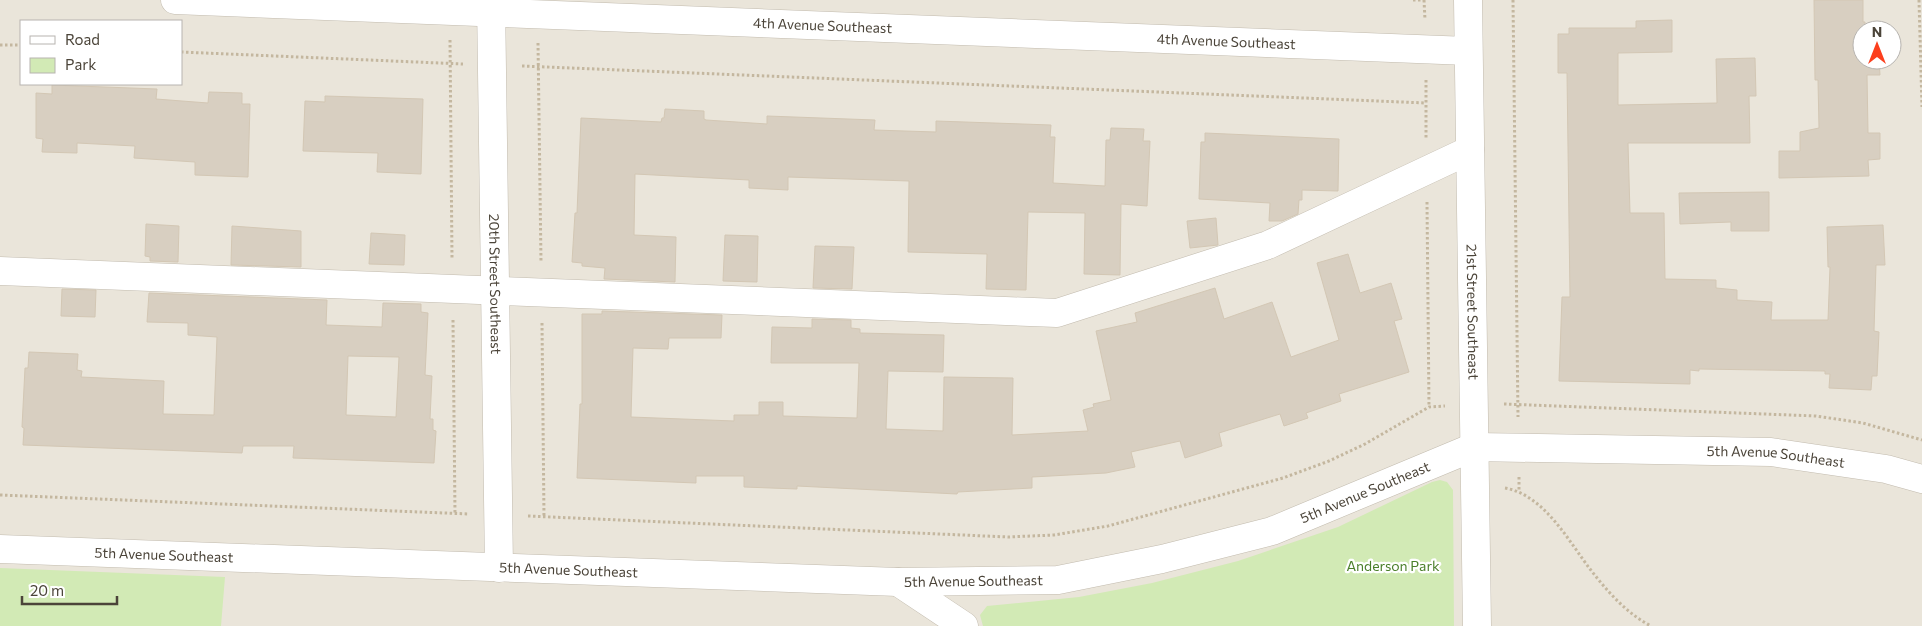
<svg xmlns="http://www.w3.org/2000/svg" width="1922" height="626" font-family="Commissioner,sans-serif">
<style>
.residential{fill:#eae5da;fill-rule:evenodd}
.green{fill:#d2eab5}
.building{fill:#d8cfc1;stroke:#d3c7b4;fill-rule:evenodd}
.lines{fill:none;stroke-linecap:round;stroke-linejoin:round}
.minor-casing{stroke:#c2bbae;stroke-width:29}
.path{stroke:#c4b79f;stroke-width:3;stroke-dasharray:2.5 2.5;stroke-linecap:butt}
.minor{stroke:#fff;stroke-width:28}
.labels{text-anchor:middle;stroke-width:4.5;stroke-linejoin:round;paint-order:stroke}
.street-label{font-size:14px;fill:#4b4439;stroke:#fff}
.park-label{font-size:14px;fill:#4a7f2a;stroke:#fff}
</style>
<rect width="100%" height="100%" fill="#f6f3ec"/>
<path class="residential" d="M 0,0 L 1922,0 L 1922,626 L 0,626 ZM 21,21 L 181,21 L 181,84 L 21,84 ZM 1862,30 L 1892,30 L 1892,60 L 1862,60 Z"/>
<path class="green" d="M 1440,480 L 1447,482 L 1453,490 L 1454,626 L 983,626 L 980,615 L 987,606 L 1079,597 L 1152,583 L 1238,561 L 1338,527 L 1432,482 Z
M 0,568 L 225,577 L 221,626 L 0,626 Z"/>
<path class="building" d="M 1814,0 L 1863,0 L 1863,22 L 1865,22 L 1865,29 L 1878,28 L 1878,30 L 1862,30 L 1862,60 L 1879,60 L 1880,75 L 1867,75 L 1868,133 L 1880,133 L 1880,159 L 1868,160 L 1869,176 L 1779,178 L 1779,151 L 1800,151 L 1800,132 L 1819,128 L 1818,80 L 1815,80 Z
M 1672,20 L 1672,52 L 1618,53 L 1618,105 L 1717,103 L 1716,59 L 1755,58 L 1756,96 L 1749,96 L 1750,143 L 1628,143 L 1630,213 L 1664,213 L 1665,279 L 1716,280 L 1716,288 L 1737,290 L 1737,300 L 1772,302 L 1771,320 L 1828,320 L 1830,267 L 1828,267 L 1827,227 L 1883,225 L 1885,265 L 1876,265 L 1874,331 L 1879,332 L 1877,376 L 1872,376 L 1871,390 L 1829,388 L 1830,374 L 1825,374 L 1825,371 L 1699,369 L 1699,371 L 1690,370 L 1690,384 L 1559,381 L 1562,297 L 1570,297 L 1567,73 L 1558,73 L 1558,34 L 1569,34 L 1569,28 L 1636,28 L 1636,21 Z
M 52,85 L 157,89 L 156,99 L 208,103 L 209,92 L 242,93 L 242,104 L 250,104 L 248,177 L 195,175 L 195,162 L 134,158 L 135,146 L 77,143 L 77,153 L 42,152 L 43,139 L 36,138 L 36,93 L 52,94 Z
M 325,96 L 423,99 L 421,174 L 377,172 L 378,153 L 303,151 L 305,101 L 325,102 Z
M 665,109 L 704,111 L 704,119 L 706,120 L 767,124 L 767,116 L 875,120 L 874,130 L 936,132 L 936,121 L 1051,125 L 1050,137 L 1055,137 L 1053,183 L 1105,186 L 1106,140 L 1110,140 L 1111,128 L 1144,129 L 1143,141 L 1150,141 L 1147,206 L 1121,204 L 1120,275 L 1084,274 L 1085,213 L 1028,212 L 1026,290 L 986,289 L 987,254 L 908,252 L 909,181 L 788,177 L 788,190 L 749,188 L 749,180 L 635,174 L 634,235 L 676,237 L 675,282 L 604,279 L 605,268 L 582,266 L 582,263 L 572,262 L 575,213 L 577,213 L 581,118 L 661,122 L 662,118 L 664,118 Z
M 1205,133 L 1339,139 L 1338,191 L 1302,190 L 1302,200 L 1299,200 L 1298,214 L 1282,221 L 1269,221 L 1270,203 L 1199,199 L 1201,142 L 1205,142 Z
M 1769,192 L 1769,231 L 1731,231 L 1731,222 L 1680,224 L 1679,193 Z
M 1216,218 L 1218,245 L 1190,248 L 1187,221 Z
M 146,224 L 179,226 L 178,262 L 150,261 L 150,257 L 145,256 Z
M 232,226 L 301,231 L 301,267 L 231,265 Z
M 371,233 L 405,235 L 404,265 L 369,264 Z
M 725,235 L 758,236 L 757,282 L 723,281 Z
M 815,246 L 854,247 L 852,289 L 813,288 Z
M 1348,254 L 1360,293 L 1391,283 L 1402,319 L 1394,321 L 1409,372 L 1339,394 L 1341,401 L 1306,413 L 1308,418 L 1284,426 L 1280,414 L 1219,433 L 1222,446 L 1185,458 L 1180,441 L 1131,452 L 1135,467 L 1106,473 L 1032,477 L 1032,488 L 958,492 L 957,494 L 797,486 L 797,489 L 744,487 L 744,476 L 696,476 L 696,483 L 577,478 L 580,404 L 582,404 L 582,314 L 602,314 L 602,311 L 722,315 L 721,338 L 669,338 L 668,349 L 633,348 L 631,417 L 734,421 L 734,415 L 759,415 L 759,402 L 783,402 L 783,416 L 857,418 L 859,363 L 771,363 L 772,327 L 812,328 L 812,319 L 851,320 L 851,328 L 860,329 L 860,333 L 944,335 L 943,372 L 888,371 L 886,429 L 943,431 L 944,377 L 1013,378 L 1012,435 L 1088,431 L 1083,410 L 1094,407 L 1093,404 L 1111,400 L 1096,331 L 1137,322 L 1135,313 L 1215,288 L 1224,319 L 1272,302 L 1291,357 L 1339,340 L 1317,263 Z
M 62,289 L 96,290 L 95,317 L 61,316 Z
M 149,293 L 327,300 L 326,325 L 382,327 L 383,303 L 421,304 L 421,312 L 428,313 L 425,375 L 432,376 L 430,419 L 433,419 L 433,430 L 436,431 L 434,463 L 293,458 L 294,446 L 243,446 L 242,453 L 23,445 L 24,428 L 22,427 L 25,368 L 28,368 L 29,352 L 78,354 L 77,370 L 82,371 L 81,377 L 164,381 L 163,414 L 214,415 L 217,337 L 188,335 L 188,323 L 147,322 ZM 348,356 L 399,357 L 396,417 L 346,415 Z"/>
<g class="lines">
<g class="minor-casing">
<g id="minor">
<path id="s1" d="M 175,0 L 1468,51"/>
<path id="s2" d="M 491,0 L 499,568"/>
<path id="s3" d="M 1468,0 L 1477,626"/>
<path d="M 0,271 L 1057,313 L 1268,245 L 1470,150"/>
<path id="s4" d="M 0,549 L 898,582 L 1058,580 L 1162,559 L 1272,531 L 1474,447 L 1771,452 L 1886,469 L 1922,479"/>
<path d="M 898,582 L 964,626"/>
</g>
</g>
<path class="path" d="M 1413,0 L 1424,0
M 1424,0 L 1425,20
M 1513,0 L 1518,417
M 1919,0 L 1922,107
M 450,40 L 452,258
M 538,43 L 541,262
M 0,45 L 21,45
M 181,52 L 463,64
M 522,66 L 1426,103
M 1426,80 L 1426,139
M 1427,202 L 1429,407
M 453,320 L 455,514
M 542,323 L 544,517
M 1504,404 L 1816,416 L 1863,423 L 1922,440
M 1519,477 L 1519,492
M 1505,488 C 1544,495 1568,540 1590,569 C 1607,591 1626,613 1651,626
M 0,495 L 469,514
M 528,516 L 1008,537 L 1054,535 L 1108,526 L 1283,478 L 1329,461 L 1365,444 L 1429,407 L 1445,406"/>
<use href="#minor" class="minor"/>
</g>
<g class="labels">
<g class="street-label">
<text dy="5" stroke="none"><textPath href="#s1" startOffset="648">4th Avenue Southeast</textPath></text>
<text dy="5" stroke="none"><textPath href="#s1" startOffset="1052">4th Avenue Southeast</textPath></text>
<text dy="5" stroke="none"><textPath href="#s2" startOffset="284">20th Street Southeast</textPath></text>
<text dy="5" stroke="none"><textPath href="#s3" startOffset="312">21st Street Southeast</textPath></text>
<text dy="5" stroke="none"><textPath href="#s4" startOffset="1799">5th Avenue Southeast</textPath></text>
<text dy="5" stroke="none"><textPath href="#s4" startOffset="1379">5th Avenue Southeast</textPath></text>
<text dy="5" stroke="none"><textPath href="#s4" startOffset="164">5th Avenue Southeast</textPath></text>
<text dy="5" stroke="none"><textPath href="#s4" startOffset="569">5th Avenue Southeast</textPath></text>
<text dy="5" stroke="none"><textPath href="#s4" startOffset="974">5th Avenue Southeast</textPath></text>
</g>
<g class="park-label">
<text x="1393" y="571">Anderson Park</text>
</g>
</g>
<rect x="20" y="20" width="162" height="65" fill="#ffffff" stroke="#b7b4b0"/>
<rect x="30" y="36" width="25" height="8" fill="#ffffff" stroke="#b7b4b0"/>
<text x="65" y="45" font-size="15" fill="#4b4439">Road</text>
<rect x="30" y="58" width="25" height="15" fill="#d2eab5" stroke="#b7b4b0"/>
<text x="65" y="70" font-size="15" fill="#4b4439">Park</text>
<g transform="translate(1877 45)"><circle r="24" fill="#ffffff" stroke="#b7b4b0"/>
<path d="M0-4L9 19L0 12L-9 19Z" fill="#fc3f1d"/>
<text y="-8" font-size="14" font-weight="bold" text-anchor="middle" fill="#4b4439">N</text>
</g>
<path d="M22 596v8h95v-8" fill="none" stroke="#4b4439" stroke-width="2.5"/>
<text x="30" y="596" font-size="15" fill="#4b4439" stroke="#ffffff" stroke-width="4" paint-order="stroke">20 m</text>
</svg>
